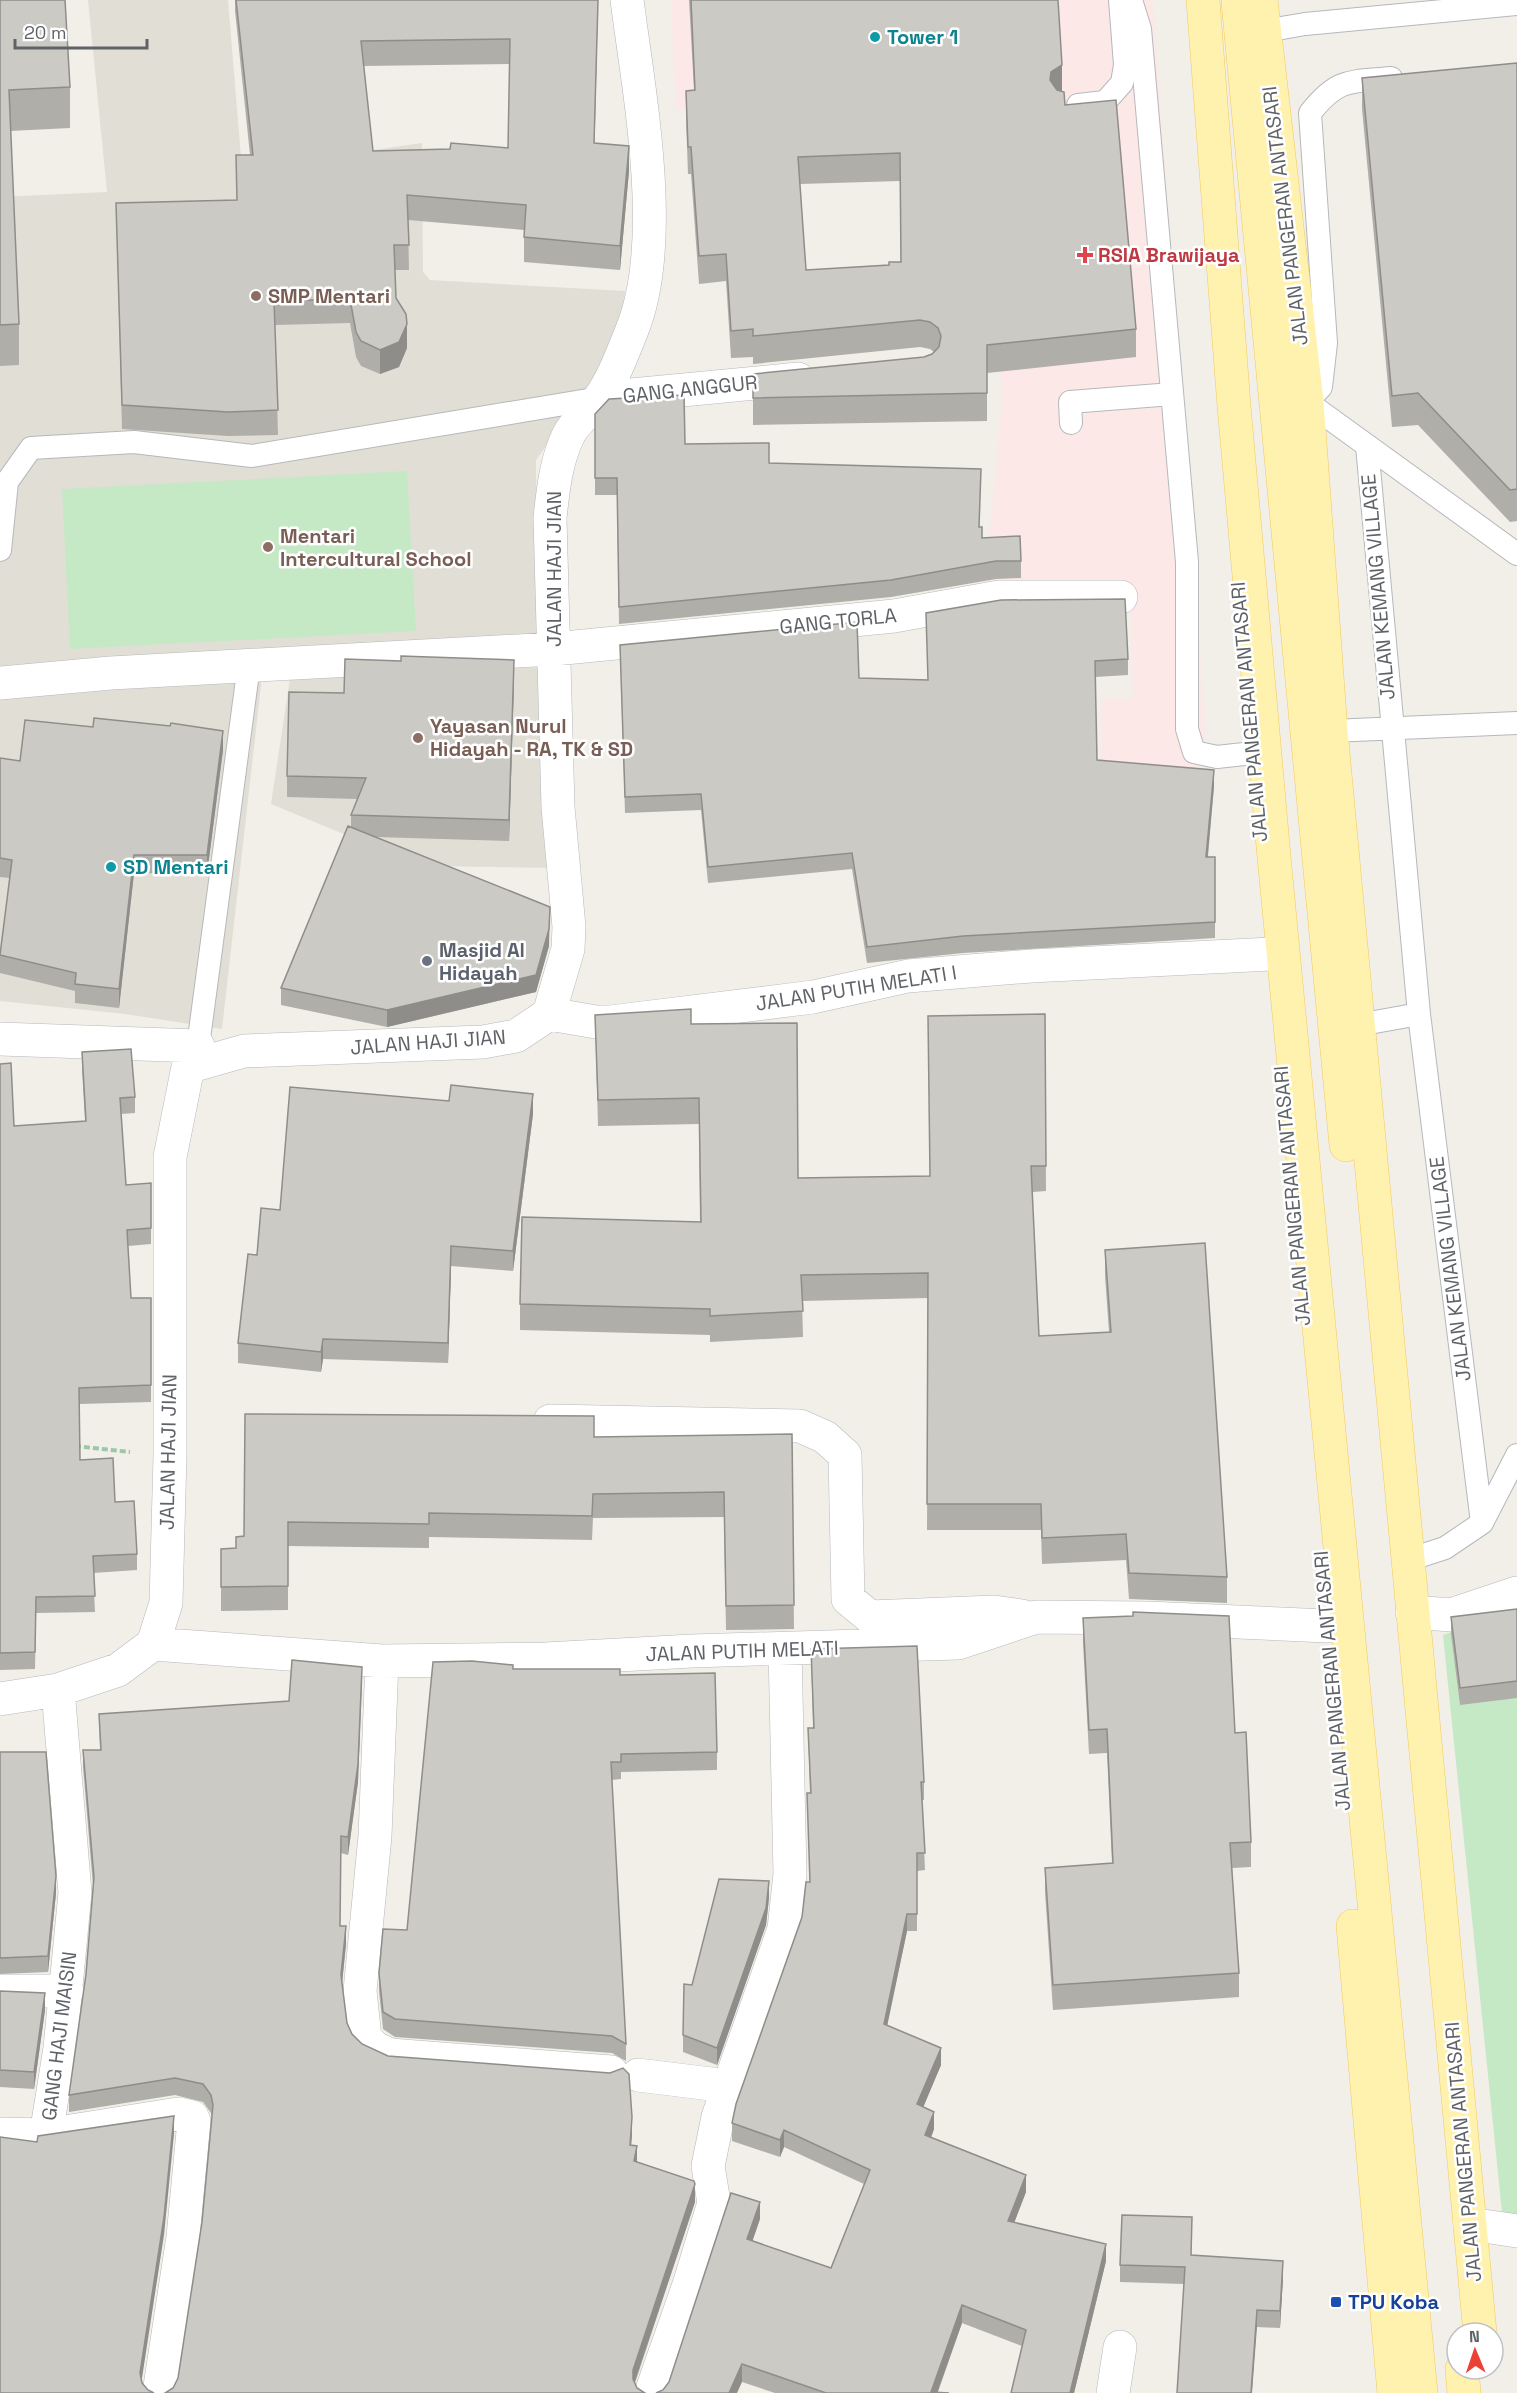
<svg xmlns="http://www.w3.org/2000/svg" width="1517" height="2393" font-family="'Space Grotesk',sans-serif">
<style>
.education{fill:#e1ded6}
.medical{fill:#fce8e6}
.green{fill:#c5e8c5}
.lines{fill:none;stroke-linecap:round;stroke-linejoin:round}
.service-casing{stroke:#b5b8bc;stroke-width:24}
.minor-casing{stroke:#b5b8bc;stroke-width:34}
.primary-casing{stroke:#f2c960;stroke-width:34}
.path{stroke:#9cc7a9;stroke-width:4;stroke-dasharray:6 3;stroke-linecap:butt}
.service{stroke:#fff;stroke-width:22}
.minor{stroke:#fff;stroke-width:33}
.primary{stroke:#fff2af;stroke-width:33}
.wall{fill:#afaea9;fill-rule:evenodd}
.shaded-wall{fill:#8f8d8a}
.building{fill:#cccac5;stroke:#8f8d8a;stroke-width:1.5;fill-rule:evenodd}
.culture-dot{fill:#0f9aa8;stroke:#fff;stroke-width:2}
.health-dot{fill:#e0444e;stroke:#fff;stroke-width:2}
.education-dot{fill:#8d6e63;stroke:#fff;stroke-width:2}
.worship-dot{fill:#6b7280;stroke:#fff;stroke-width:2}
.transit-dot{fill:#1a4fb4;stroke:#fff;stroke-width:2}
.labels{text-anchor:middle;stroke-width:5;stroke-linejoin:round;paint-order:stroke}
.culture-label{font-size:20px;font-weight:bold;fill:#0d838f;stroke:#fff;text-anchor:start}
.street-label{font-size:20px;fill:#5f6368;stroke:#fff}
.health-label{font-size:20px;font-weight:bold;fill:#be3a42;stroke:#fff;text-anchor:start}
.education-label{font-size:20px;font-weight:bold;fill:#785e54;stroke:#fff;text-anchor:start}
.worship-label{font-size:20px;font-weight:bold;fill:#5b616d;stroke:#fff;text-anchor:start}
.transit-label{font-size:20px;font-weight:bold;fill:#164399;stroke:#fff;text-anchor:start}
</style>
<rect width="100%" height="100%" fill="#f1efe8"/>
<path class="education" d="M 88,0 L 228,0 L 242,169 L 422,143 L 423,272 L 430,280 L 625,291 L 620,333 L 580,399 L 536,460 L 537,633 L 265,650 L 222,1029 L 125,1014 L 0,1001 L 0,197 L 107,192 Z
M 555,667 L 556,868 L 421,866 L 271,804 L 291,672 Z"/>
<path class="medical" d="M 671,0 L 1153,0 L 1209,780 L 1101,773 L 1101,700 L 1133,700 L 1130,588 L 984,593 L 1001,411 L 999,99 L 676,109 Z"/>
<path class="green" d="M 407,471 L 416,631 L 70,649 L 62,489 Z
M 1517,1608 L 1517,2215 L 1502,2212 L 1443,1635 Z"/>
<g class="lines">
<g class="service-casing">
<path id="service" d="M 1131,0 L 1140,29 L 1187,562 L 1187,729 L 1194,752 L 1217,757 L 1253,753
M 1264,31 L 1305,24 L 1517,4
M 1391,78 C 1349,82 1338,78 1310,113 L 1326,343 L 1321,387 L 1307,402 L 1517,554
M 1078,105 L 1105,102 L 1122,83 L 1125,65 L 1120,0
M 1071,423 L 1070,402 L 1172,394
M 1367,446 L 1419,1014 L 1482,1523
M 0,550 L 7,482 L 31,448 L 134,442 L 252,456 L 600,398
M 1331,731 L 1517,723
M 1358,1025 L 1419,1014
M 198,1046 L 249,665
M 1408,1560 L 1445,1548 L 1482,1523 L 1517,1455"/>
</g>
<g class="minor-casing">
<path id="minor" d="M 600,398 L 798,379
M 0,683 L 111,673 L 554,649 L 894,616 L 999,597 L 1121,597
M 549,1014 L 602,1023 L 813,997 L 908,976 L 1031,966 L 1272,954
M 0,1039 L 198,1046 L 188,1067
M 550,1421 L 800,1426 L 825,1437 L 845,1455 L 848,1599 L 870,1617 L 994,1612 L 1022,1616
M 1412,1612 L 1451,1615 L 1517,1593
M 153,1644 L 382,1661 L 546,1659 L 692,1651 L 958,1643 L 1036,1617 L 1147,1618 L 1327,1626
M 382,1661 L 375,1836 L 360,1991 L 365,2038 L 375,2048 L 390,2055 L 611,2072
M 58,1690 L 75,1893 L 60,2048 L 46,2135 L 178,2114 L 192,2117 L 194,2121 L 183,2237 L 159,2393
M 0,1699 L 58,1690 L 118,1670 L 153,1644 L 166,1603 L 170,1456 L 170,1157 L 188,1067 L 244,1051 L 483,1042 L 516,1036 L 549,1014 L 568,949 L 569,927 L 558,807 L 550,518 C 553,490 556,460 569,434 C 576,421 590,411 599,399 C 613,380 623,352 632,330 C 668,241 639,94 627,0
M 0,1991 L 67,1991
M 638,2075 L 727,2086
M 0,2134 L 46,2135
M 1470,2224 L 1517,2231
M 651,2393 L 689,2285 L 714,2203 L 708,2166 L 718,2117 L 784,1929 L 790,1874 L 785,1649
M 1113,2393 L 1120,2347"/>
</g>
<g class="primary-casing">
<path id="primary" d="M 1203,0 L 1234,406 L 1274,857 L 1421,2393
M 1261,0 L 1307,402 L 1331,731 L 1480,2333
M 1238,2 L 1346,1145
M 1353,1926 L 1394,2393
M 1462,2369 L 1464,2393"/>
</g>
<path class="path" d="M 75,1446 L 130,1452"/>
<use href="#service" class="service"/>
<use href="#minor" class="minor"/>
<use href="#primary" class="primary"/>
</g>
<path class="wall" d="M 0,0 L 70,87 L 70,128 L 10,131 L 19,324 L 19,365 L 0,366 Z
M 235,0 L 598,0 L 594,143 L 629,171 L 620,270 L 524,262 L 524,230 L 408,220 L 409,270 L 395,270 L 396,298 L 407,348 L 399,367 L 380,374 L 361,366 L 356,357 L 350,323 L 275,325 L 278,435 L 228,436 L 122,429 L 116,203 L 237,200 L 250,155 L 235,11 ZM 510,64 L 508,148 L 373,151 L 363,66 Z
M 689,0 L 1058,0 L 1062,91 L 1065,105 L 1136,329 L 1136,357 L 987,373 L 987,421 L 753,425 L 753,398 L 924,357 L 932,354 L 934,352 L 930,349 L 920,347 L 753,364 L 753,357 L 731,358 L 726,281 L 699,284 L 691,174 L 688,174 L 686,118 L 686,91 L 694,90 ZM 900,181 L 901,262 L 889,265 L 806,270 L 800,184 Z
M 1517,63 L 1517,521 L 1510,522 L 1418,425 L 1392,427 L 1362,109 L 1362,78 Z
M 595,414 L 685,444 L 769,463 L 980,527 L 982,538 L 1021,561 L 1021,578 L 996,579 L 891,597 L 619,624 L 617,495 L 595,495 Z
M 926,613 L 1128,659 L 1128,675 L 1095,677 L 1097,760 L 1214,786 L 1208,857 L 1215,857 L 1215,938 L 963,953 L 867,963 L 852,869 L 708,883 L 701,810 L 625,813 L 620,645 L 859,678 L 928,680 Z
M 514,681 L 509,841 L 376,837 L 549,946 L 536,992 L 387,1027 L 281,1005 L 281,988 L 351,828 L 351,815 L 357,799 L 287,797 L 287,776 L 344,693 Z
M 223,750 L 207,874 L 134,873 L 119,1008 L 75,1003 L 75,991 L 0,973 L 0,955 L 10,878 L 0,877 L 0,758 L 20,761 Z
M 1045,1014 L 1046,1191 L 1032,1192 L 1039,1336 L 1109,1332 L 1105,1276 L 1105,1250 L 1227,1577 L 1227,1603 L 1129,1599 L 1126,1560 L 1042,1564 L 1041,1530 L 927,1530 L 928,1298 L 802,1301 L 803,1337 L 710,1342 L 710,1335 L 520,1330 L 520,1304 L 700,1222 L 699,1124 L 598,1126 L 595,1015 L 691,1024 L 798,1178 L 929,1176 Z
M 82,1052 L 135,1097 L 135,1113 L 121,1114 L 126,1185 L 151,1183 L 151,1244 L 128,1246 L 131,1298 L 151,1298 L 151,1402 L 79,1404 L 80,1460 L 115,1502 L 137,1554 L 137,1570 L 93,1573 L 95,1612 L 36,1613 L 35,1669 L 0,1670 L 0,1064 L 14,1126 L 85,1121 L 82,1068 Z
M 533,1114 L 513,1271 L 451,1266 L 448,1363 L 323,1359 L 321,1372 L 238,1363 L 238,1343 L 257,1255 L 280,1210 Z
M 245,1414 L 594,1437 L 792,1434 L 794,1629 L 726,1630 L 724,1517 L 593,1518 L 592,1540 L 429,1537 L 429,1548 L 288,1546 L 288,1610 L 221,1611 L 221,1549 L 236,1548 L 244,1536 Z
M 1517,1609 L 1517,1698 L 1460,1705 L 1451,1634 L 1451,1617 Z
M 1083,1618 L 1235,1733 L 1251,1842 L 1251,1867 L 1232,1868 L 1239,1973 L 1239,1997 L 1053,2010 L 1045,1892 L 1045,1868 L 1112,1863 L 1107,1753 L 1089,1754 L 1083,1643 Z
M 811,1649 L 924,1782 L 924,1800 L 922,1800 L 925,1870 L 917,1871 L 917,1931 L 907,1931 L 887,2025 L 941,2065 L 923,2107 L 934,2129 L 931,2138 L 1026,2192 L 1014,2222 L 1106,2261 L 1074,2393 L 1011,2393 L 1022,2346 L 962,2323 L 938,2392 L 949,2393 L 775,2393 L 742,2382 L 663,2390 L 669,2382 L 760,2219 L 752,2241 L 831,2268 L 864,2184 L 784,2147 L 780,2157 L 732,2141 L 732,2123 L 802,1917 L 810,1882 L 807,1793 L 810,1793 L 808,1728 L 813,1728 Z
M 513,1669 L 620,1675 L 717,1752 L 717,1770 L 621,1772 L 621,1779 L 611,1780 L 626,2044 L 626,2061 L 612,2053 L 395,2037 L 383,2029 L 379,1991 L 379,1973 L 407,1930 Z
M 362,1684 L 358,1782 L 348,1855 L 341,1853 L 340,1926 L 346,1944 L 342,1983 L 347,2023 L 352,2034 L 362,2044 L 388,2056 L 632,2134 L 631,2145 L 637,2162 L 695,2202 L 635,2383 L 637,2388 L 173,2388 L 178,2378 L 202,2222 L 212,2117 L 211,2113 L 203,2102 L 175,2095 L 69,2112 L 69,2095 L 86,1974 L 93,1886 L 83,1767 L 83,1750 L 100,1750 L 99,1714 L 289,1701 Z
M 0,1752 L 56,1893 L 48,1972 L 0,1974 Z
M 769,1898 L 766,1925 L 717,2065 L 683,2052 L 683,2035 L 692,1985 Z
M 0,1991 L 45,2010 L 34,2089 L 0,2087 Z
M 1192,2234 L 1191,2255 L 1283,2278 L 1280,2328 L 1257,2327 L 1184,2284 L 1120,2282 L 1120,2265 Z"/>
<path class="shaded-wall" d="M 598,0 L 594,168 L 594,143 Z
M 1062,65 L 1062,93 L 1050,108 L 1050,80 L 1051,72 Z
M 629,146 L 629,171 L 620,270 L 620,246 Z
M 407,324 L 407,348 L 399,367 L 380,374 L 380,350 Z
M 514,660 L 514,681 L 509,841 L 509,820 Z
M 223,731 L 223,750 L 207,874 L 207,855 Z
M 1214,770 L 1214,786 L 1206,873 L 1206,857 Z
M 134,855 L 134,873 L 119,1008 L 119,989 Z
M 550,907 L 549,946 L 536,992 L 387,1027 L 387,1010 Z
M 533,1094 L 533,1114 L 513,1271 L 513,1251 Z
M 451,1246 L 451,1266 L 448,1363 L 448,1343 Z
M 323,1339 L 323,1359 L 321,1372 L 321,1352 Z
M 362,1667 L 358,1782 L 348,1855 L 348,1837 Z
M 56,1876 L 56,1893 L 48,1972 L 48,1956 Z
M 769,1881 L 769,1898 L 766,1925 L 717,2065 L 717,2048 Z
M 907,1914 L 907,1931 L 884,2041 L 884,2024 Z
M 346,1926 L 346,1944 L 341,1993 L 341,1975 Z
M 45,1993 L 45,2010 L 34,2089 L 34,2072 Z
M 941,2048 L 941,2065 L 917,2122 L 917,2104 Z
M 934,2112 L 934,2129 L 925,2153 L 925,2135 Z
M 174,2116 L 174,2134 L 164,2235 L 140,2391 L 140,2373 Z
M 632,2117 L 632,2134 L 630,2162 L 630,2145 Z
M 784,2130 L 784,2147 L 780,2157 L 780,2140 Z
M 637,2146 L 637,2164 L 634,2161 Z
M 1026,2175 L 1026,2192 L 1008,2239 L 1008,2221 Z
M 695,2184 L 695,2202 L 633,2387 L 633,2370 Z
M 760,2202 L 760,2219 L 747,2257 L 747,2239 Z
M 1106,2244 L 1106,2261 L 1074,2393 L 1070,2393 Z
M 1283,2261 L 1283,2278 L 1280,2328 L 1280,2311 Z
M 962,2305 L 962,2323 L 937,2393 L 931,2393 Z
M 1257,2310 L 1257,2327 L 1252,2393 L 1251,2393 Z
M 742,2364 L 742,2382 L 737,2393 L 729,2393 Z"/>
<path class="building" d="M 0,0 L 65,0 L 70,87 L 9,90 L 19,324 L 0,325 Z
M 236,0 L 598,0 L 594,143 L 629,146 L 620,246 L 524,237 L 526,205 L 407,195 L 409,245 L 394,245 L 396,298 L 406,314 L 407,324 L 399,342 L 380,350 L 361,341 L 356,332 L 350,299 L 274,301 L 278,410 L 228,412 L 122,405 L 116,203 L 237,200 L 236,155 L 253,155 ZM 510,39 L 508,148 L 451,143 L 450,149 L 373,151 L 361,41 Z
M 691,0 L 1058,0 L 1062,65 L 1051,72 L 1050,80 L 1057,90 L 1064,92 L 1065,105 L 1116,100 L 1136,329 L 987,345 L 987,393 L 753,398 L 753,374 L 924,357 L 932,354 L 939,347 L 941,336 L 938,328 L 930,322 L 920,320 L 753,336 L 753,329 L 731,331 L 726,254 L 699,256 L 691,147 L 688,147 L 686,91 L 695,90 ZM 900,153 L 901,262 L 889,262 L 889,265 L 806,270 L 798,157 Z
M 1517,63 L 1517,489 L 1510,490 L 1418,393 L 1392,396 L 1362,78 Z
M 684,395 L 685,444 L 769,443 L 769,463 L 981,469 L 979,527 L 982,527 L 982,538 L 1020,536 L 1021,561 L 996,561 L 891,580 L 619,607 L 617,478 L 595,478 L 595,414 L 609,399 Z
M 1125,599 L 1128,659 L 1095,661 L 1097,760 L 1214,770 L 1206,857 L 1215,857 L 1215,922 L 963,936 L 867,947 L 852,853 L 708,867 L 701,794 L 625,797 L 620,645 L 857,622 L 859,678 L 928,680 L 926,613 L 1001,600 Z
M 401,656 L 514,660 L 509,820 L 351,815 L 366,778 L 287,776 L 289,692 L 344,693 L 345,659 L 401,661 Z
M 94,718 L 170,726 L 171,723 L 223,731 L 207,855 L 134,855 L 119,989 L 75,984 L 76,973 L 0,955 L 12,860 L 0,858 L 0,758 L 20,761 L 25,720 L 93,727 Z
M 348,826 L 550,907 L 549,929 L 536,975 L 387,1010 L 281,988 Z
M 691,1009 L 691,1024 L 797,1023 L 798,1178 L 930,1176 L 928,1016 L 1045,1014 L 1046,1166 L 1031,1166 L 1039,1336 L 1111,1332 L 1105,1250 L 1205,1243 L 1227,1577 L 1129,1573 L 1126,1534 L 1042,1538 L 1041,1504 L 927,1504 L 928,1273 L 801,1275 L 803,1311 L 710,1316 L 710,1309 L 520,1304 L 522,1217 L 701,1222 L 699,1098 L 598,1100 L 595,1015 Z
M 131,1049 L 135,1097 L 120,1098 L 126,1185 L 151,1183 L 151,1228 L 127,1230 L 131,1298 L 151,1298 L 151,1385 L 79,1388 L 80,1460 L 113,1458 L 115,1502 L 134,1501 L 137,1554 L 93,1556 L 95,1596 L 36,1597 L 35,1652 L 0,1653 L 0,1064 L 11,1063 L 14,1126 L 86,1121 L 82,1052 Z
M 451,1085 L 533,1094 L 513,1251 L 451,1246 L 448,1343 L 323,1339 L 321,1352 L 238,1343 L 248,1254 L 257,1255 L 261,1208 L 280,1210 L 290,1087 L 449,1101 Z
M 245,1414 L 594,1416 L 594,1437 L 792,1434 L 794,1605 L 726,1606 L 724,1492 L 593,1494 L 592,1516 L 429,1513 L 429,1524 L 288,1522 L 288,1586 L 221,1587 L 221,1549 L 236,1548 L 236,1537 L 244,1536 Z
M 1517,1609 L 1517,1681 L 1460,1688 L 1451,1617 Z
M 1133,1612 L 1229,1616 L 1235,1733 L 1246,1732 L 1251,1842 L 1230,1843 L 1239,1973 L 1053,1985 L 1045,1868 L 1113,1863 L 1107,1729 L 1089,1730 L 1083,1618 L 1133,1616 Z
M 917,1646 L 924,1782 L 921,1782 L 925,1853 L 917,1853 L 917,1914 L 907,1914 L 884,2024 L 941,2048 L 917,2104 L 934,2112 L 925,2135 L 1026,2175 L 1008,2221 L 1106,2244 L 1070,2393 L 1011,2393 L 1026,2330 L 962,2305 L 931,2392 L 949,2393 L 826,2393 L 742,2364 L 729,2393 L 656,2393 L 663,2390 L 669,2382 L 731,2193 L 760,2202 L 747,2239 L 831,2268 L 870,2170 L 784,2130 L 780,2140 L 732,2123 L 736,2104 L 802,1917 L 806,1882 L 810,1882 L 807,1793 L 811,1793 L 808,1728 L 814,1728 L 811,1649 Z
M 292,1660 L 362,1667 L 358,1764 L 348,1837 L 341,1836 L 340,1926 L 346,1926 L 341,1975 L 347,2023 L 352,2034 L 362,2044 L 388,2056 L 610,2073 L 623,2068 L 629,2074 L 632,2117 L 630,2145 L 637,2146 L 634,2161 L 694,2181 L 695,2184 L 633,2370 L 633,2379 L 637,2388 L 645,2393 L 165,2393 L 173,2388 L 178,2378 L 202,2222 L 213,2105 L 211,2095 L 203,2084 L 175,2078 L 69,2095 L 86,1974 L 94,1877 L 83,1750 L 101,1750 L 99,1714 L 289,1701 Z
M 472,1661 L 513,1665 L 513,1669 L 620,1669 L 620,1675 L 715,1673 L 717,1752 L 621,1754 L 621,1762 L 611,1762 L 626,2044 L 612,2036 L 395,2019 L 383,2012 L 379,1973 L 383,1929 L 407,1930 L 433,1662 Z
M 0,1752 L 46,1752 L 56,1876 L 48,1956 L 0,1958 Z
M 719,1879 L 769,1881 L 766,1908 L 717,2048 L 683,2035 L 684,1984 L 692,1985 Z
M 0,1991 L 45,1993 L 34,2072 L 0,2070 Z
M 174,2116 L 164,2217 L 140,2373 L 142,2383 L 148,2390 L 154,2393 L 0,2393 L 0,2137 L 37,2142 L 38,2136 Z
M 1122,2215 L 1192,2217 L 1191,2255 L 1283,2261 L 1280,2311 L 1257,2310 L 1251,2393 L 1177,2393 L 1185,2267 L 1120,2265 Z"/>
<g class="culture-dot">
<circle cx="875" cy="37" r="6"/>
<circle cx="111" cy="867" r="6"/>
</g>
<path class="health-dot" d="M1082 246h6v6h6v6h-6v6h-6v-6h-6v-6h6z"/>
<g class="education-dot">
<circle cx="256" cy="296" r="6"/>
<circle cx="268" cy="547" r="6"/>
<circle cx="418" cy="738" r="6"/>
</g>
<circle class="worship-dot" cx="427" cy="961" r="6"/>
<rect class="transit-dot" x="1330" y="2296" width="12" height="12" rx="3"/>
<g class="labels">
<g class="culture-label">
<text x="887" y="44">Tower 1</text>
<text x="123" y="874">SD Mentari</text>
</g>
<g class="street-label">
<text transform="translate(1285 216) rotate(-97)" y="7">JALAN PANGERAN ANTASARI</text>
<text transform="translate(690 389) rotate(-6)" y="7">GANG ANGGUR</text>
<text transform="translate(554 569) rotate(-90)" y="7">JALAN HAJI JIAN</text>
<text transform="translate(1378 587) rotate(-95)" y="7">JALAN KEMANG VILLAGE</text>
<text transform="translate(838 621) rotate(-6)" y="7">GANG TORLA</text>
<text transform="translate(1249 712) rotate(-95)" y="7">JALAN PANGERAN ANTASARI</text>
<text transform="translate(856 988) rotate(-9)" y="7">JALAN PUTIH MELATI I</text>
<text transform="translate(428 1042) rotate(-4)" y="7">JALAN HAJI JIAN</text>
<text transform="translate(1292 1196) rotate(-95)" y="7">JALAN PANGERAN ANTASARI</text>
<text transform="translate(1450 1269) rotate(-97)" y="7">JALAN KEMANG VILLAGE</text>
<text transform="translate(168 1452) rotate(-89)" y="7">JALAN HAJI JIAN</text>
<text transform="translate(742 1651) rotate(-2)" y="7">JALAN PUTIH MELATI</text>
<text transform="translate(1332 1681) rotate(-95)" y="7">JALAN PANGERAN ANTASARI</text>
<text transform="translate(59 2036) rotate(-83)" y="7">GANG HAJI MAISIN</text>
<text transform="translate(1463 2152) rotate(-95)" y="7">JALAN PANGERAN ANTASARI</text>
</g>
<g class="health-label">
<text x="1098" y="262">RSIA Brawijaya</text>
</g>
<g class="education-label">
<text x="268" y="303">SMP Mentari</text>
<text x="280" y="543">Mentari<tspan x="280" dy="23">Intercultural School</tspan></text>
<text x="430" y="733">Yayasan Nurul<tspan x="430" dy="23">Hidayah - RA, TK &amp; SD</tspan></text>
</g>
<g class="worship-label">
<text x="439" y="957">Masjid Al<tspan x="439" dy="23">Hidayah</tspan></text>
</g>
<g class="transit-label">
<text x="1348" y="2309">TPU Koba</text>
</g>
</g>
<g transform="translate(1475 2351) rotate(358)"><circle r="28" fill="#ffffff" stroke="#bfc1c3" stroke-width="1.5"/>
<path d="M0-4.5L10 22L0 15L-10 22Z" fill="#ea4335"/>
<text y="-9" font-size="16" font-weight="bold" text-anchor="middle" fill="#5f6368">N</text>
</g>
<path d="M15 39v9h132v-9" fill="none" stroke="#5f6368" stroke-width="3"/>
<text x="24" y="39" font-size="18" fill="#5f6368" stroke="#ffffff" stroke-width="4.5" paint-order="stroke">20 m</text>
</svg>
